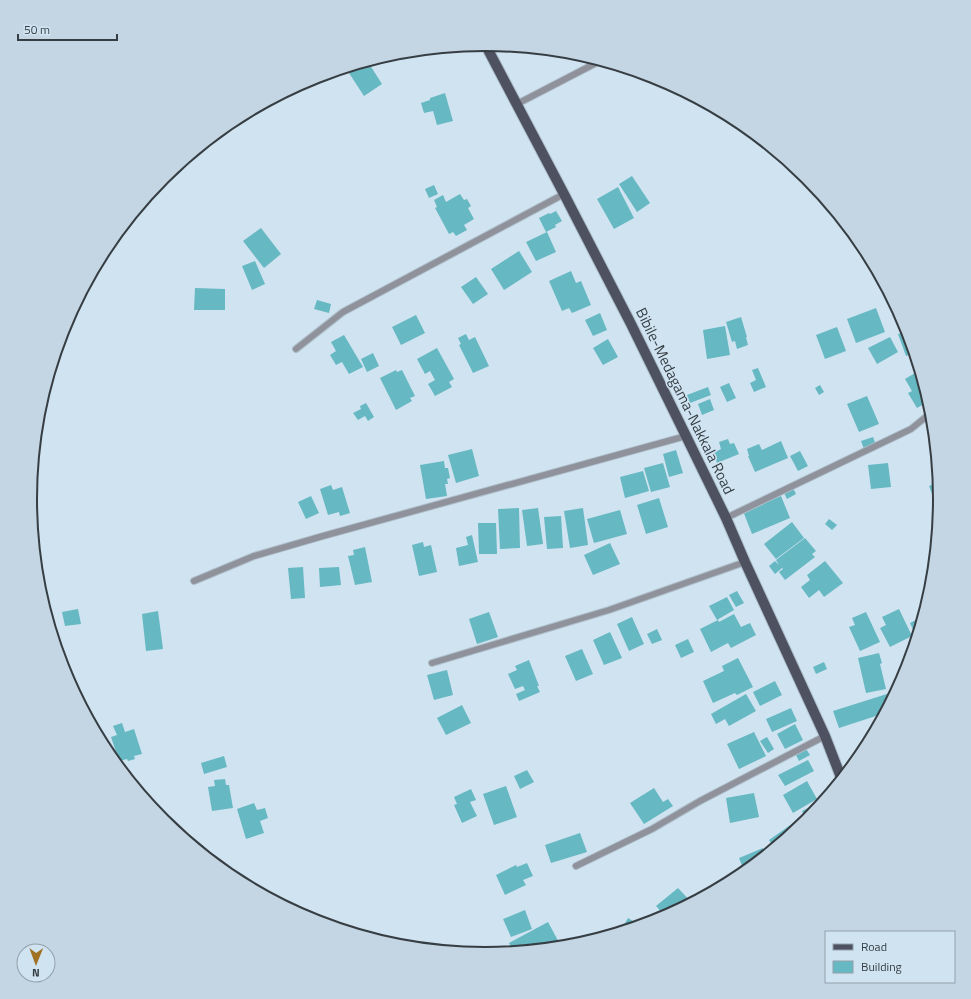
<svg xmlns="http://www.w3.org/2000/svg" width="971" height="999" font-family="'Titillium Web',sans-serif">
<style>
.building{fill:#66b8c2}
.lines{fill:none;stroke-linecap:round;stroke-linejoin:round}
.lane-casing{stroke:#aebfcb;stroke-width:8}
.primary-casing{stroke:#aebfcb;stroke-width:12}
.lane{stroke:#8f929a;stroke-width:6}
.primary{stroke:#4e5260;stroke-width:10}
.labels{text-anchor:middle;stroke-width:3;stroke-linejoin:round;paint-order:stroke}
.street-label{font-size:15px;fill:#363e43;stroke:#d0e3f1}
.rim{fill:none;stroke:#363e43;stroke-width:2}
</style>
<rect width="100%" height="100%" fill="#d0e3f1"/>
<path class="building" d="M 417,51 L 418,56 L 411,58 L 409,52 Z
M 404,52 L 406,59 L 400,60 L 398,53 Z
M 368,62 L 382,84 L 364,96 L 349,73 Z
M 445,93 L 453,121 L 437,125 L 433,111 L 424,113 L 421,103 L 430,100 L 430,98 Z
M 632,176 L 650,203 L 637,212 L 619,184 Z
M 434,185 L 438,194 L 429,198 L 425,189 Z
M 618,187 L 634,218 L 614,229 L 597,199 Z
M 460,194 L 464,200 L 467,199 L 471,206 L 468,208 L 474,219 L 464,225 L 467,230 L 456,236 L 453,232 L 449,234 L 435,208 L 437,207 L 434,200 L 443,195 L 446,202 Z
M 556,211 L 562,221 L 555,225 L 556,227 L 546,232 L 539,218 L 549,213 L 550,214 Z
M 261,228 L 281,254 L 264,268 L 243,241 Z
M 547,232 L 556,252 L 536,261 L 526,242 Z
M 519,251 L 532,272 L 504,290 L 491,269 Z
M 255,261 L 265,284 L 252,290 L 242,266 Z
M 571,271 L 576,283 L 581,281 L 591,305 L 572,313 L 569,308 L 562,311 L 549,281 Z
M 476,277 L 488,294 L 473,304 L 461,287 Z
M 195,288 L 225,289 L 225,310 L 194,310 Z
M 317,300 L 331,304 L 329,313 L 314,309 Z
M 876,308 L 885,332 L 856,343 L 847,319 Z
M 600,313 L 607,330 L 593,336 L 585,320 Z
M 416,315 L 425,333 L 401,345 L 392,327 Z
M 741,317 L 747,337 L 746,337 L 748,345 L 737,349 L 735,341 L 732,342 L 726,322 Z
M 725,326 L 730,355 L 707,359 L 703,330 Z
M 837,327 L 846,351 L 825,359 L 816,335 Z
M 908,331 L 915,353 L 906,356 L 898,334 Z
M 466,334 L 469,340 L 475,337 L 489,366 L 473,373 L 459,345 L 461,344 L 458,338 Z
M 344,335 L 363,367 L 349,374 L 342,362 L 336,365 L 330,355 L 336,351 L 331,342 Z
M 890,337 L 898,352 L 877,364 L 868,348 Z
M 608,339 L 618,357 L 603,365 L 593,348 Z
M 437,348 L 454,379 L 449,382 L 452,387 L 435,396 L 428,384 L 435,380 L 430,371 L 425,374 L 417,359 Z
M 373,353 L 379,366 L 367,372 L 361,359 Z
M 758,368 L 766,387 L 754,392 L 750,383 L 756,380 L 752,370 Z
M 396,370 L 397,372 L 402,370 L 415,396 L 410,398 L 412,401 L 396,410 L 380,378 Z
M 920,370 L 929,401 L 917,408 L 908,393 L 912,391 L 905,379 Z
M 729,383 L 736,398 L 727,402 L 720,387 Z
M 820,385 L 824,392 L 819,395 L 815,388 Z
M 708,387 L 711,395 L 690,403 L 687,395 Z
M 867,396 L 879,424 L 859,432 L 847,404 Z
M 710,399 L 714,410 L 702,415 L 698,404 Z
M 366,403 L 374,417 L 368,421 L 365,416 L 358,420 L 353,413 L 361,409 L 360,406 Z
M 873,437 L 876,445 L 864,449 L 861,441 Z
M 728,439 L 730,444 L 734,443 L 739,454 L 717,463 L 713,453 L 721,449 L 719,442 Z
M 781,441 L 788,458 L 755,472 L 748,456 L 749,456 L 747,449 L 759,444 L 762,450 Z
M 472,449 L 479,476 L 456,483 L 448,455 Z
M 676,450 L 683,473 L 669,477 L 663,454 Z
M 800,451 L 808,466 L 798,471 L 790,456 Z
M 444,461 L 445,468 L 448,468 L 450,478 L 447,479 L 448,484 L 445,484 L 447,496 L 426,499 L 420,465 Z
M 663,463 L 670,487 L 651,492 L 644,468 Z
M 888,463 L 891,487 L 871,489 L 868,465 Z
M 643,471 L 649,491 L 625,498 L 620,477 Z
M 939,482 L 941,500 L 940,514 L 929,486 Z
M 331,485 L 333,490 L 342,487 L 350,513 L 340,516 L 339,512 L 328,515 L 320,489 Z
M 793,488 L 796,494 L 787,499 L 784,493 Z
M 311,496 L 319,513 L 306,519 L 298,502 Z
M 781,496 L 790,518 L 752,534 L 743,511 Z
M 659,498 L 668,527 L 646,534 L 637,505 Z
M 519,508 L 520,548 L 500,549 L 498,509 Z
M 538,508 L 543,544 L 527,546 L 522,510 Z
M 583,508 L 588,545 L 570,548 L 564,511 Z
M 620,510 L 627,534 L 594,543 L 587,519 Z
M 561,516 L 563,548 L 547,549 L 544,517 Z
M 829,519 L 837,525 L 832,530 L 825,524 Z
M 792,522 L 804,538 L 776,559 L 764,544 Z
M 478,523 L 496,523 L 497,554 L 479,554 Z
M 472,535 L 478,562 L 459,566 L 456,548 L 468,545 L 466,537 Z
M 805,538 L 816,551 L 812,554 L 815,557 L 785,580 L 779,572 L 783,569 L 782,568 L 775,574 L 769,566 L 775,561 L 779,565 L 776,560 Z
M 423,542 L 424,547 L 431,545 L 437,572 L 419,576 L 412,545 Z
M 610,543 L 620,564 L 593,575 L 584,555 Z
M 365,547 L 372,582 L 355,585 L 348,556 L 354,555 L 353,550 Z
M 825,561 L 843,583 L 824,597 L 819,590 L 809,598 L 801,587 L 810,580 L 807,575 Z
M 303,567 L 305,598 L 291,599 L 288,568 Z
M 339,567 L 341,585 L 320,587 L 319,568 Z
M 737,591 L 744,603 L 736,607 L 729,595 Z
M 727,597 L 734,610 L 717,620 L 709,606 Z
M 78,609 L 81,624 L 65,626 L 62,612 Z
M 899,609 L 912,636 L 890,647 L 880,628 L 886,625 L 882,617 Z
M 158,611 L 163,649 L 146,651 L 142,614 Z
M 489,612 L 498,637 L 477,644 L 469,619 Z
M 866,612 L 880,642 L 860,651 L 849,627 L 855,625 L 852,618 Z
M 734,614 L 741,627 L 750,623 L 756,635 L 731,648 L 728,643 L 711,652 L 700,629 L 718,620 L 719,622 Z
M 632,617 L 644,644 L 629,651 L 617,624 Z
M 920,618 L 922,622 L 920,630 L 914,632 L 910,623 Z
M 657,629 L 662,640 L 652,644 L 647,634 Z
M 610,632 L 622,658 L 604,665 L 593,640 Z
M 688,639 L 694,652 L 681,658 L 675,645 Z
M 582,649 L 593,674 L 576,681 L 565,656 Z
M 879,653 L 882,663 L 880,664 L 886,689 L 866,693 L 858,658 Z
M 738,658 L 753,687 L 737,695 L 735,693 L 713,703 L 703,681 L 724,671 L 722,666 Z
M 529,660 L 539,686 L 537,686 L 540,692 L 519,701 L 516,694 L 525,690 L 523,686 L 515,689 L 508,674 L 517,670 L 515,666 Z
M 824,662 L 827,669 L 816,674 L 813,667 Z
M 447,670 L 453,695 L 434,700 L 427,675 Z
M 775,681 L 782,695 L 760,706 L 753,692 Z
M 890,693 L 892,700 L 885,713 L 839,728 L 833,711 Z
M 746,694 L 756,711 L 729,726 L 725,719 L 716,724 L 711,714 Z
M 462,705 L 471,723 L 446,735 L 437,718 Z
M 791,708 L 797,721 L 772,732 L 766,719 Z
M 122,723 L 125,732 L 134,729 L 142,754 L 134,756 L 135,759 L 128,761 L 127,759 L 119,761 L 111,737 L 117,735 L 113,726 Z
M 795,724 L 803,740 L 785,749 L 777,734 Z
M 754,732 L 766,756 L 739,769 L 727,744 Z
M 104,733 L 111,754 L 110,754 L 111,758 L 107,752 L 97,735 Z
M 767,737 L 774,749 L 768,753 L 760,741 Z
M 806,749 L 810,755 L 799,761 L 796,755 Z
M 224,756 L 227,767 L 204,774 L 201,763 Z
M 808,760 L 814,771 L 785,786 L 778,775 Z
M 527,770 L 534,782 L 520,789 L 514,776 Z
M 225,779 L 226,785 L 229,785 L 233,808 L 212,811 L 208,787 L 215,786 L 214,780 Z
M 807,781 L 817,799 L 793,813 L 783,795 Z
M 506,786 L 517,817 L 494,825 L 483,794 Z
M 654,788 L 663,802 L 668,799 L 673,806 L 644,824 L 630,803 Z
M 471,789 L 476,800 L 470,802 L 477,816 L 462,823 L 454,805 L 457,804 L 454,797 Z
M 754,793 L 759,817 L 730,823 L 726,798 Z
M 254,803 L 257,810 L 265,808 L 268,818 L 260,821 L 264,833 L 246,839 L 237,809 Z
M 816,804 L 818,809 L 808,821 L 802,811 Z
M 164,810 L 165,822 L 155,811 Z
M 799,819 L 804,825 L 775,849 L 769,840 Z
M 580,833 L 587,852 L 551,863 L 545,845 Z
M 763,848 L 766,855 L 745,873 L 739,858 Z
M 527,863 L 533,876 L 523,880 L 526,885 L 505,895 L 496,875 L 516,865 L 517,867 Z
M 678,888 L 692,903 L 666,917 L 656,906 Z
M 525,910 L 532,929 L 511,937 L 503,919 Z
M 628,918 L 641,926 L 620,932 Z
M 548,922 L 562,948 L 514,952 L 509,943 Z
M 502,946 L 506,953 L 485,955 Z"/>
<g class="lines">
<g class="lane-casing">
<path id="lane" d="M 517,104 L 600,61
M 296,349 L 343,312 L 564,194
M 726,518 L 911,429 L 932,412
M 194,581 L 254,556 L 323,536 L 686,436
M 432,663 L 609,610 L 745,562
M 576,866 L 652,829 L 700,801 L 825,736"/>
</g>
<g class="primary-casing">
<path id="primary" d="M 485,44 L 564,194 L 631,324 L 686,436 L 726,518 L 745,562 L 825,736 L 842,780"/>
</g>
<use href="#lane" class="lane"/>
<use href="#primary" class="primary"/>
</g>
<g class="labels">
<g class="street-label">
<text transform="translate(685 401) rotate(64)" y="5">Bibile-Medagama-Nakkala Road</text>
</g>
</g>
<path d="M0 0H971V999H0ZM37 499a448 448 0 1 1 896 0a448 448 0 1 1-896 0Z" fill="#c4d6e3" fill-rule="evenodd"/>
<path class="rim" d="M37 499a448 448 0 1 1 896 0a448 448 0 1 1-896 0Z"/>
<rect x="825" y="931" width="130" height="52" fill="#d0e3f1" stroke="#92a1ab"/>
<rect x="833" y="944" width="20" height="6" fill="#4e5260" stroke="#92a1ab"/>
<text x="861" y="951" font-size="12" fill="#363e43">Road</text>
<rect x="833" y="961" width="20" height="12" fill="#66b8c2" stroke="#92a1ab"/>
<text x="861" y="971" font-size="12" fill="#363e43">Building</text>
<g transform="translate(36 963) rotate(181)"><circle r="19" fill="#d0e3f1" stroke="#92a1ab"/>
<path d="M0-3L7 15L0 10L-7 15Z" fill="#a07123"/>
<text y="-6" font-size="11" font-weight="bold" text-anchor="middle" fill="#363e43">N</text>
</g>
<path d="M18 34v6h99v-6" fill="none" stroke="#363e43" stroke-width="2"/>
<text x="24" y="34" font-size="12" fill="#363e43" stroke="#d0e3f1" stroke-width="3" paint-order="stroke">50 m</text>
</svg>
